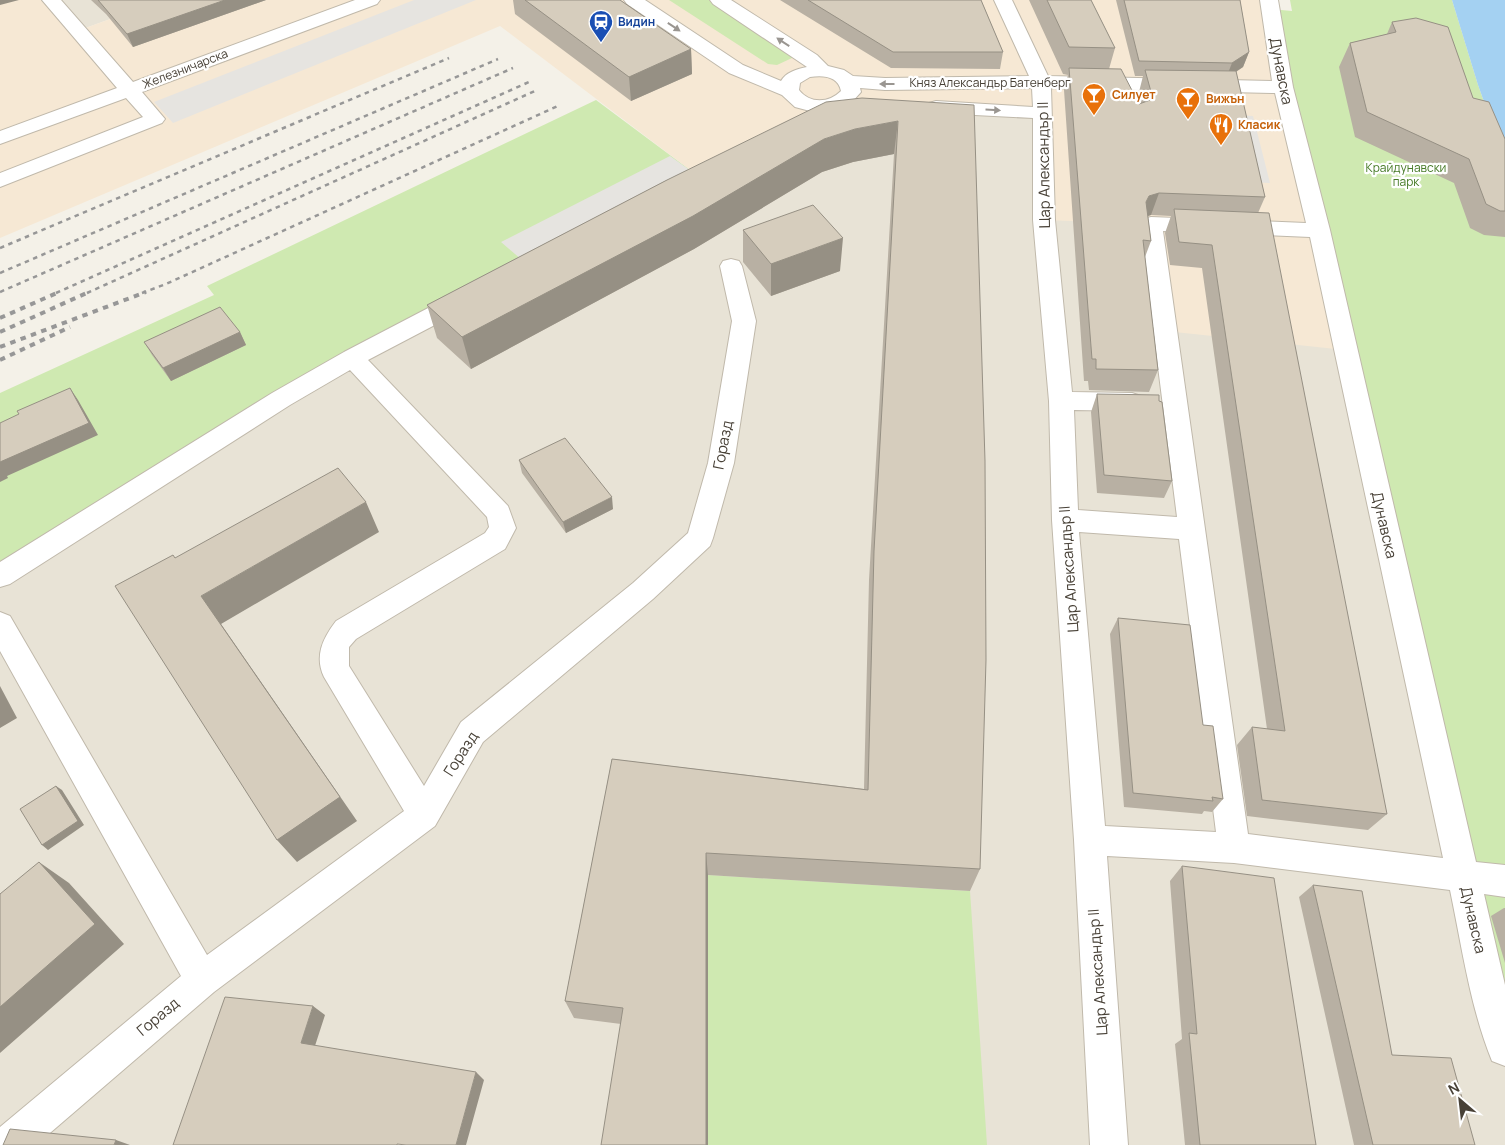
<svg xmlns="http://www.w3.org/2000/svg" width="1505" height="1145" font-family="Manrope,sans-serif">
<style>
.residential{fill:#e8e3d6}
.commercial{fill:#f6e8d4}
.green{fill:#cfe9b1}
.parking{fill:#e6e4e0}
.water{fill:#a4d1f2}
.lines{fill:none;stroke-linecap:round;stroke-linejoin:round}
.minor-casing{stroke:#c0b9ab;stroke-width:2}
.minor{fill:#fff;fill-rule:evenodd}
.rail-far1{stroke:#979797;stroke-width:2.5;stroke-dasharray:4.5 4.5;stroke-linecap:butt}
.rail{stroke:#979797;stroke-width:4;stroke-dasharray:5.5 5.5;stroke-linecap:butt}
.wall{fill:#b8b0a3}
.shaded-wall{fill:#969084}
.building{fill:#d6cdbd;stroke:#969084}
.oneway{fill:#9a9691}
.labels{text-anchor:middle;stroke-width:4.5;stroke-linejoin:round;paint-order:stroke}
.far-transit-label{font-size:12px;font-weight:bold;fill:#164399;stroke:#fff;text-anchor:start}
.far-street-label{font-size:12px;fill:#484137;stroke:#fff}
.far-food-label{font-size:12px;font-weight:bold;fill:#c56008;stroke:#fff;text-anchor:start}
.far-park-label{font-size:12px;fill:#477b28;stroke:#fff}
.street-label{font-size:15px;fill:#484137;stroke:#fff}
</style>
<rect width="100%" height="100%" fill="#f4f1e8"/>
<path class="residential" d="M 51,0 L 163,0 L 77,31 Z
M 1043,113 L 1151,224 L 1345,350 L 1505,1048 L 1505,1145 L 0,1145 L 0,576 L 281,399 L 803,119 Z"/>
<path class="commercial" d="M 0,0 L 51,0 L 77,31 L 163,0 L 1269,0 L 1345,350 L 1165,331 L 1151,224 L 1044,220 L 1043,113 L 840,102 L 698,176 L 500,26 L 0,238 Z"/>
<path class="green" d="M 669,0 L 710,0 L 792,53 L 792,58 L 777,65 L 768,64 Z
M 1290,0 L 1452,0 L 1478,85 L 1505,160 L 1505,1001 L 1270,9 L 1292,11 Z
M 596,100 L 698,176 L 352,358 L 0,576 L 0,393 L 214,295 L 207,286 Z
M 708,875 L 970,891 L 987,1145 L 708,1145 Z"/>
<path class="parking" d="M 414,0 L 476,0 L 173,123 L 154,102 Z
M 1234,115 L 1253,116 L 1270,183 L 1249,182 Z
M 670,156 L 698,176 L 529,266 L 501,242 Z"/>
<path class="water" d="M 1452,0 L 1505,0 L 1505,160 L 1478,85 Z"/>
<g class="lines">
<g class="minor-casing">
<path id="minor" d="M 42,0 L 61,0 L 133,82 L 355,0 L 380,0 L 377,4 L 142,92 L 165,119 L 162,123 L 0,187 L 0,173 L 143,117 L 126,98 L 0,144 L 0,131 L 117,88 Z
M 624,0 L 645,0 L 743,65 L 781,81 C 786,72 797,69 807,67 L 713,4 L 710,0 L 731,0 L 817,55 L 828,66 L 844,70 L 853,76 L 885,78 L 1029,76 L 994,0 L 1012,0 L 1048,76 L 1272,81 L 1260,0 L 1278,0 L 1293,87 L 1330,230 L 1476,862 L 1505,865 L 1505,897 L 1484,894 L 1505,985 L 1505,1066 L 1492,1061 C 1470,1007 1462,947 1450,890 L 1234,863 L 1107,856 L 1128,1145 L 1090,1145 L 1074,840 L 1052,520 L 1049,401 L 1033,220 L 1033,118 L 936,113 L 929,111 L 926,107 L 929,103 L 936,101 L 1033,107 L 1032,88 L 885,90 L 860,88 L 861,92 L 852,102 L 829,111 L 810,111 L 795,107 L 782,95 L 729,73 L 627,4 ZM 810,77 C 823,75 838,76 841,91 C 829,103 810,104 799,90 L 800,83 ZM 1051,88 L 1275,93 L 1306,223 L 1151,217 L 1143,219 L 1140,224 L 1177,517 L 1078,510 L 1074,410 L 1132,411 L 1141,408 L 1144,402 L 1141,396 L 1132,393 L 1072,392 L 1055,220 ZM 1163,231 L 1310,237 L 1443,858 L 1248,834 ZM 1079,532 L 1179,539 L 1216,832 L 1105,826 Z
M 731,259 L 739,261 L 742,266 L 756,321 L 734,463 L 713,538 L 710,546 L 653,599 L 483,742 L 435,826 L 214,992 L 36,1145 L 0,1145 L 0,1127 L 181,976 L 0,651 L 0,612 L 10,616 L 207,955 L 404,811 L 324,677 C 314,656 323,638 336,621 L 485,533 L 489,527 L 487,517 L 350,370 L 290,405 L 10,584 L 0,587 L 0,562 L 272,393 L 344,352 L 455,294 L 463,292 L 471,294 L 474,300 L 471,306 L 368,360 L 508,506 L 516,528 L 505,549 L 356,639 L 349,647 L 349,666 L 424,786 L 461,722 L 633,583 L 688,533 L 708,463 L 732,321 L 720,266 L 723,261 Z"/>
</g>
<use href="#minor" class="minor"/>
<path class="rail-far1" d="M 0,248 L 449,58
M 0,273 L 498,59
M 0,292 L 513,68
M 56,293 L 529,82
M 87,293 L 537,90
M 142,293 L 166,284 L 560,105"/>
<path class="rail" d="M 0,318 L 59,292
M 0,332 L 89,292
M 0,347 L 146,292
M 0,360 L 70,327"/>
</g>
<path class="wall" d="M 91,0 L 266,0 L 133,47 L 106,14 Z
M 513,0 L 620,0 L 691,49 L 692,74 L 631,101 L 515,14 Z
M 780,0 L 981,0 L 1003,52 L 1000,69 L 891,68 Z
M 1029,0 L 1091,0 L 1115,48 L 1109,69 L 1139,104 L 1141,103 L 1139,92 L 1143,76 L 1135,76 L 1116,0 L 1240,0 L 1249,52 L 1243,67 L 1236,72 L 1265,197 L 1258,213 L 1387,814 L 1368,830 L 1247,816 L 1237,745 L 1252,727 L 1267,729 L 1202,268 L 1170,265 L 1165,233 L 1171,216 L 1151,215 L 1148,216 L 1151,241 L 1145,257 L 1158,370 L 1149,392 L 1089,390 L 1088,381 L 1084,381 L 1064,90 L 1068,75 L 1063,74 Z
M 1392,22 L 1473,98 L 1505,139 L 1505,237 L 1484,235 L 1470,228 L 1454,183 L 1355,137 L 1339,67 L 1350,43 L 1387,34 Z
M 974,105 L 980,869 L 970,891 L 708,875 L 621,1024 L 574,1018 L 565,1001 L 612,759 L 864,789 L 869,580 L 894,154 L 853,162 L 822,172 L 694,249 L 471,369 L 437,338 L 427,305 L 667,180 Z
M 743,230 L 840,271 L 771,296 L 743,262 Z
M 240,332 L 246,345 L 171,381 L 152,355 L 144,342 Z
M 1097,394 L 1172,481 L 1164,498 L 1097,493 L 1091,412 Z
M 519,460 L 613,509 L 566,533 L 522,473 Z
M 1118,618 L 1203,725 L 1223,799 L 1212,812 L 1204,811 L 1202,814 L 1124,807 L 1110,634 Z
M 1182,866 L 1316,1145 L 1185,1145 L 1175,1044 L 1182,1039 L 1170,881 Z
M 1313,885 L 1392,1055 L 1475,1145 L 1354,1145 L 1299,897 Z
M 1504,908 L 1505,908 L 1505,963 L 1491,916 Z"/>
<path class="shaded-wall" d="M 0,0 L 19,0 L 0,5 Z
M 225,0 L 266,0 L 133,47 L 127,34 Z
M 691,49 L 692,74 L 631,101 L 629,77 Z
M 1249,52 L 1243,67 L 1226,78 L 1232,63 Z
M 898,121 L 894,154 L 853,162 L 822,172 L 694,249 L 471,369 L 462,337 L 824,139 L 855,129 Z
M 1159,193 L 1151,215 L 1141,218 L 1146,202 L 1149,196 Z
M 843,238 L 840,271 L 771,296 L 771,264 Z
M 240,332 L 246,345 L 171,381 L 163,368 Z
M 70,388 L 78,400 L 98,435 L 7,476 L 8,478 L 0,482 L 0,462 Z
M 612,497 L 613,509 L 566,533 L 563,522 Z
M 366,502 L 379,532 L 221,624 L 357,821 L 297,862 L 277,840 L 201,596 Z
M 0,686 L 17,718 L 0,728 Z
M 56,786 L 62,790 L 84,825 L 48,850 L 42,845 Z
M 706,853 L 708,875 L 708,1145 L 706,1145 Z
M 39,862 L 69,883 L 124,944 L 0,1053 L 0,1007 Z
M 313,1006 L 325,1015 L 313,1052 L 301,1043 Z
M 476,1072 L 484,1080 L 466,1145 L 456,1145 Z
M 116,1140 L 130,1145 L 114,1145 Z"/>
<path class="building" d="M 98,0 L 225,0 L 127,34 Z
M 525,0 L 620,0 L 691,49 L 629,77 Z
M 808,0 L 981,0 L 1003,52 L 893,52 Z
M 1047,0 L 1091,0 L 1115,48 L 1069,47 Z
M 1124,0 L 1240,0 L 1249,52 L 1232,63 L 1139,61 Z
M 1416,18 L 1448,27 L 1473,98 L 1489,102 L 1505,139 L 1505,211 L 1500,211 L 1486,204 L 1469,159 L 1367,112 L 1350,43 L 1396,32 L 1392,22 Z
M 1069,68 L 1121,69 L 1139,104 L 1153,99 L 1145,70 L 1236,71 L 1265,197 L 1159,193 L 1149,196 L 1146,202 L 1151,241 L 1143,240 L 1158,370 L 1096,369 L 1096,359 L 1092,359 Z
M 862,98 L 974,105 L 985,461 L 986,660 L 980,869 L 706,853 L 706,1145 L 601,1145 L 623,1008 L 565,1001 L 612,759 L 868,790 L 874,551 L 898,121 L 855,129 L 824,139 L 693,216 L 462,337 L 427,305 L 667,180 L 826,102 Z
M 813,205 L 843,238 L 771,264 L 743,230 Z
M 1174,209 L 1269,213 L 1387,814 L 1262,800 L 1252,727 L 1285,731 L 1212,245 L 1179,242 Z
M 220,307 L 240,332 L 163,368 L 144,342 Z
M 70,388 L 89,423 L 0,462 L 0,423 L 19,414 L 17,411 Z
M 1097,394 L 1159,395 L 1159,401 L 1162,402 L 1172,481 L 1104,475 Z
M 565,438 L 612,497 L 563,522 L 519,460 Z
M 338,468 L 366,502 L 201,596 L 340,797 L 277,840 L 115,586 L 173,555 L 175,558 Z
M 1118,618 L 1190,625 L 1203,725 L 1213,726 L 1223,799 L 1212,797 L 1213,801 L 1133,793 Z
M 56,786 L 78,821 L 42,845 L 20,809 Z
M 39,862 L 95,924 L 0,1007 L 0,894 Z
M 1182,866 L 1274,878 L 1316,1145 L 1200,1145 L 1189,1033 L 1197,1034 Z
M 1313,885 L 1362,891 L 1392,1055 L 1451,1058 L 1475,1145 L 1373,1145 Z
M 225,997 L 313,1006 L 301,1043 L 476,1072 L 456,1145 L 406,1145 L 397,1144 L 397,1145 L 173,1145 Z
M 10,1129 L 116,1140 L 114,1145 L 3,1145 Z"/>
<defs><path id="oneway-solid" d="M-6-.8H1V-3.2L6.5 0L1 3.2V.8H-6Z" transform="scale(1.25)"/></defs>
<g class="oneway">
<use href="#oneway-solid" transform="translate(674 27) rotate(34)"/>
<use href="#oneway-solid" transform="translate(783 42) rotate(-147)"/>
<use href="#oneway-solid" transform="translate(887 84) rotate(-180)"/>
<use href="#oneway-solid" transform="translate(993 110) rotate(3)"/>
</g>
<defs>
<g id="station-pin" transform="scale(1.25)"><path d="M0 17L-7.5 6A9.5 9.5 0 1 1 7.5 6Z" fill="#1a4fb4" stroke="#fff"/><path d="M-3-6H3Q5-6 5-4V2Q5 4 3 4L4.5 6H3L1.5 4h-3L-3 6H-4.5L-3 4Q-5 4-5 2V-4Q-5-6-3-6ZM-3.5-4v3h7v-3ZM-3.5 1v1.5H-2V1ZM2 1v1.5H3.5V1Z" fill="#fff"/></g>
<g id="bar-pin" transform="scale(1.25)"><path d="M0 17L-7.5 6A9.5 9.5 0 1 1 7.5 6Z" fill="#e8710a" stroke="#fff"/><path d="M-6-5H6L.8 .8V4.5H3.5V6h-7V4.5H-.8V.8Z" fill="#fff"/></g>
<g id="restaurant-pin" transform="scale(1.25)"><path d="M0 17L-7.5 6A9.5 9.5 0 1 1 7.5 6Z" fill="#e8710a" stroke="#fff"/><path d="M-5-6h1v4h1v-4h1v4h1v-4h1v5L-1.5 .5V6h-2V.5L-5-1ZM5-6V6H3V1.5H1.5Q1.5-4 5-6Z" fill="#fff"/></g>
</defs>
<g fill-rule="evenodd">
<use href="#station-pin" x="601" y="22"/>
<use href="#bar-pin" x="1094" y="95"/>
<use href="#bar-pin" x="1188" y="99"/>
<use href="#restaurant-pin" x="1221" y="125"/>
</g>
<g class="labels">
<g class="far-transit-label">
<text x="618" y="26">Видин</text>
</g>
<g class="far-street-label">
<text transform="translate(185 69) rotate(-21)" y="4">Железничарска</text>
<text x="990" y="87">Княз Александър Батенберг</text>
</g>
<g class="far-food-label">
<text x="1112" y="99">Силует</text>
<text x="1206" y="103">Вижън</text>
<text x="1238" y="129">Класик</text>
</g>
<g class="far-park-label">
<text x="1406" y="172">Крайдунавски<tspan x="1406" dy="14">парк</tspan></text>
</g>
<g class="street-label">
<text transform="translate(1281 71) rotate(79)" y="5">Дунавска</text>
<text transform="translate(1044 165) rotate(-91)" y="5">Цар Александър II</text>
<text transform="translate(723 445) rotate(-79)" y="5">Горазд</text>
<text transform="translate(1384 525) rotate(77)" y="5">Дунавска</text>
<text transform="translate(1069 569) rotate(-94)" y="5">Цар Александър II</text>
<text transform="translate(461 754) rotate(-57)" y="5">Горазд</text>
<text transform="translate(1473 920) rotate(77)" y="5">Дунавска</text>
<text transform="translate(1098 972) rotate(-94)" y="5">Цар Александър II</text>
<text transform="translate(158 1017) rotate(-40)" y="5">Горазд</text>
</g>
</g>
<g transform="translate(1460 1100) rotate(332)" stroke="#ffffff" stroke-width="4" paint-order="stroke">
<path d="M0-4L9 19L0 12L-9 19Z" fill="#484137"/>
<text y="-8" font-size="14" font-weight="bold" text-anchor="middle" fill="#484137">N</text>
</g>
</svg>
